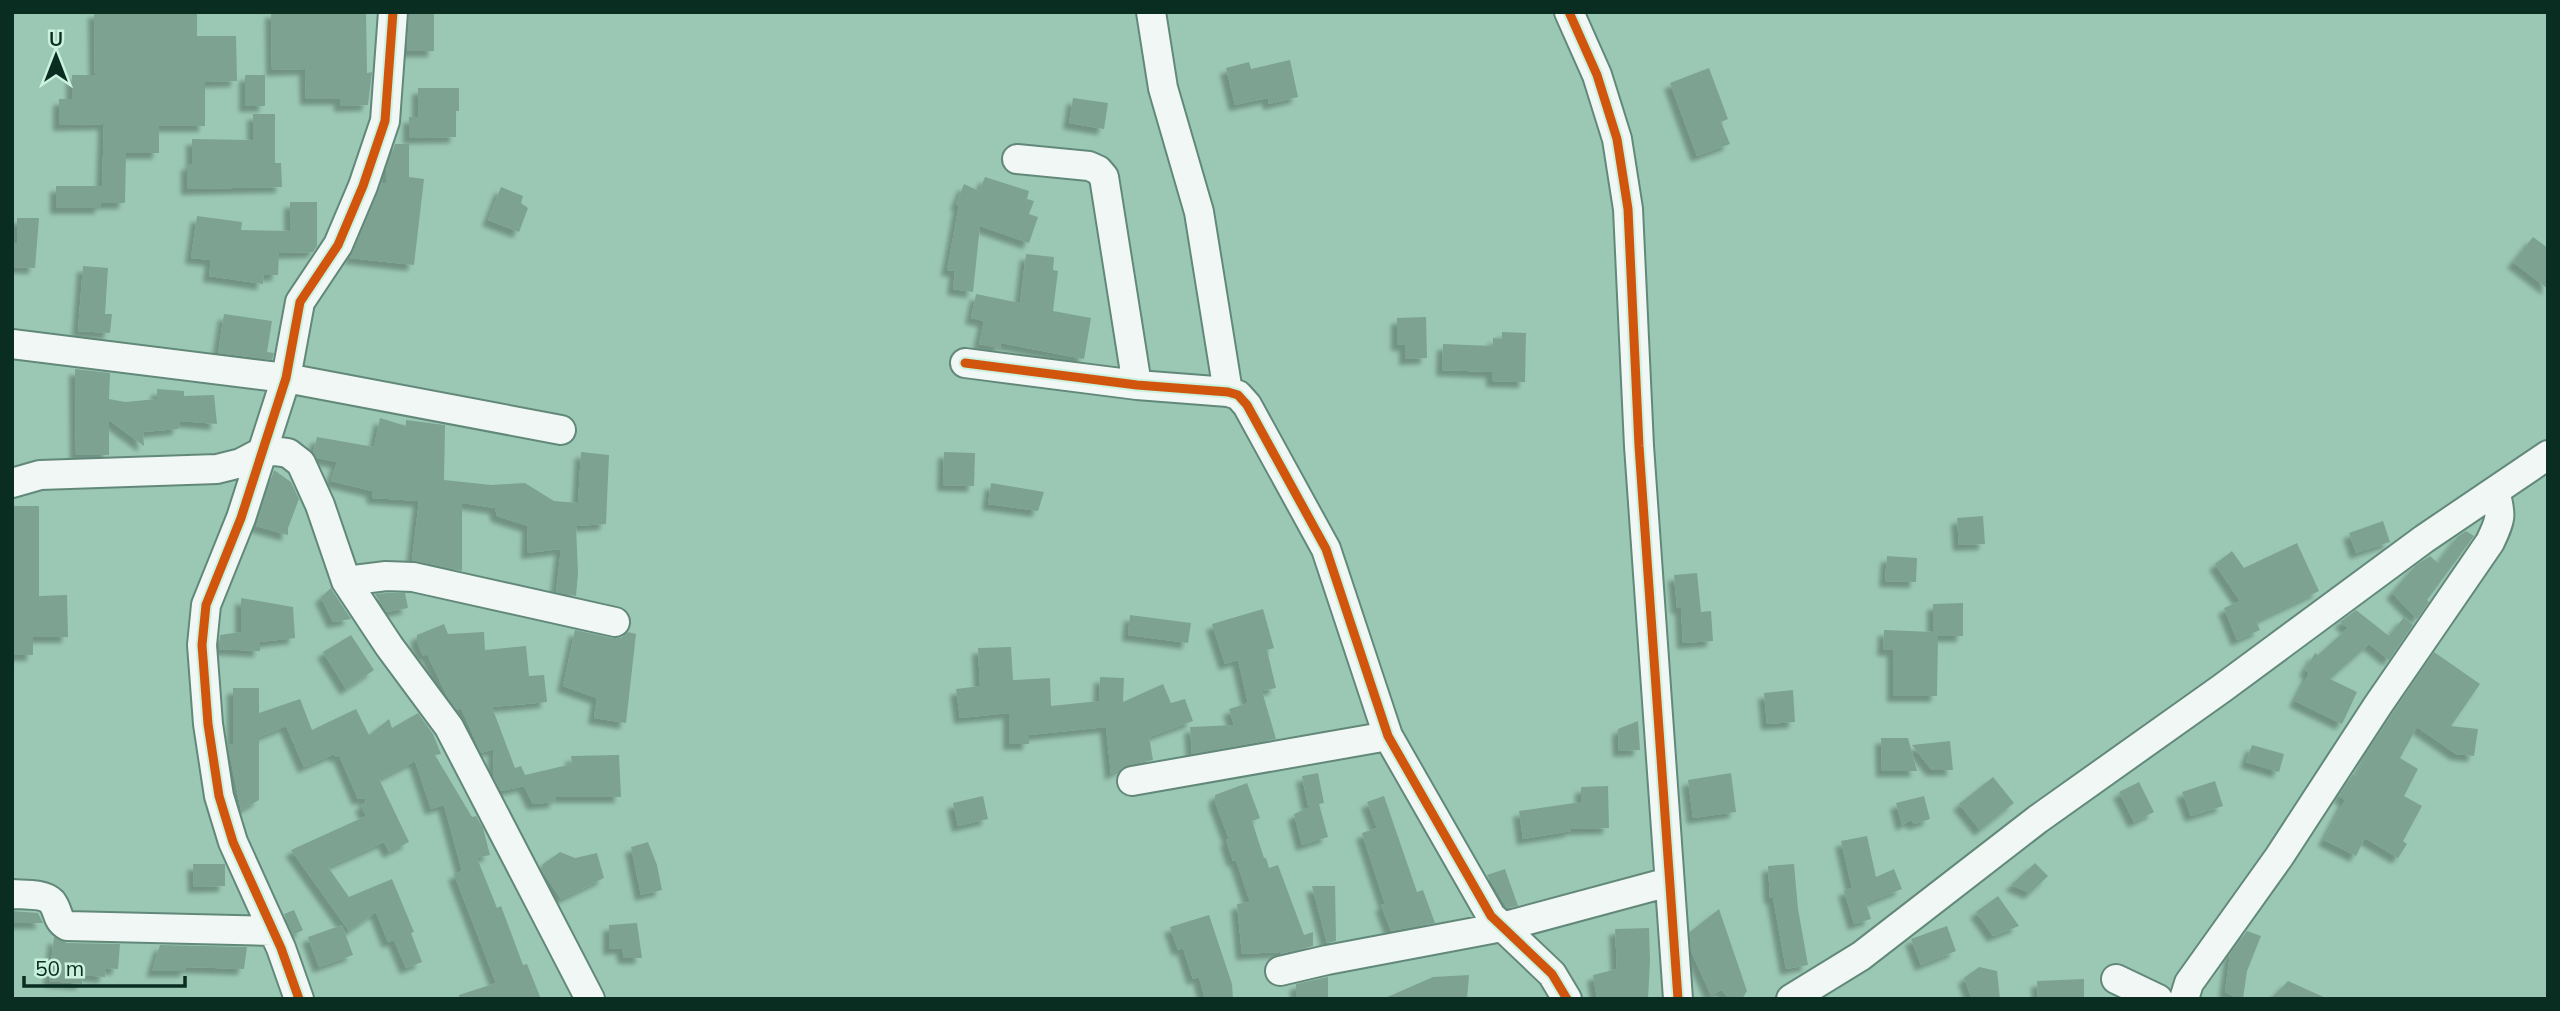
<svg xmlns="http://www.w3.org/2000/svg" width="2560" height="1011" font-family="Mulish,sans-serif">
<style>
.building{fill:#7da292;filter:url(#shadow)}
.lines{fill:none;stroke-linecap:round;stroke-linejoin:round}
.minor-casing{stroke:#62887a;stroke-width:32}
.minor{stroke:#f0f7f4;stroke-width:28}
.cycleway-casing{stroke:#caf2df;stroke-width:13}
.cycleway{stroke:#d2550e;stroke-width:9}
</style>
<defs>
<filter id="shadow"><feDropShadow dx="-6" dy="6" stdDeviation="2" flood-color="#0004"/></filter>
</defs>
<rect width="100%" height="100%" fill="#9bc8b4"/>
<path class="building" d="M 94,12 L 197,12 L 197,36 L 236,36 L 237,81 L 205,82 L 205,126 L 159,126 L 159,153 L 126,153 L 125,203 L 101,203 L 101,208 L 56,208 L 56,186 L 102,186 L 104,124 L 59,125 L 59,99 L 72,99 L 72,75 L 95,75 Z
M 271,12 L 366,12 L 367,73 L 372,72 L 368,105 L 340,106 L 340,99 L 306,99 L 305,69 L 272,70 Z
M 409,12 L 434,12 L 434,51 L 407,51 Z
M 1290,60 L 1298,97 L 1269,104 L 1268,98 L 1235,105 L 1226,68 L 1249,62 L 1251,69 Z
M 1709,68 L 1728,119 L 1721,122 L 1730,144 L 1697,156 L 1670,83 Z
M 245,75 L 265,75 L 265,106 L 245,106 Z
M 418,88 L 459,88 L 459,111 L 456,111 L 456,137 L 409,138 L 409,117 L 418,117 Z
M 1073,98 L 1108,103 L 1104,129 L 1069,123 Z
M 253,114 L 275,114 L 275,163 L 281,163 L 282,187 L 187,189 L 187,164 L 192,164 L 192,139 L 253,140 Z
M 395,144 L 409,144 L 409,177 L 424,179 L 414,265 L 350,258 L 382,183 L 386,183 L 386,170 Z
M 985,177 L 1029,191 L 1027,199 L 1034,201 L 1029,214 L 1038,217 L 1029,243 L 980,226 L 973,292 L 953,289 L 955,271 L 947,270 L 959,205 L 956,204 L 964,184 L 979,191 Z
M 501,187 L 523,196 L 521,203 L 528,208 L 519,232 L 488,220 Z
M 290,202 L 317,202 L 317,246 L 313,252 L 279,253 L 278,275 L 264,275 L 263,284 L 209,276 L 211,260 L 191,258 L 197,216 L 242,222 L 241,230 L 290,231 Z
M 17,218 L 39,218 L 35,268 L 12,267 L 12,243 L 17,243 Z
M 2533,237 L 2548,248 L 2548,289 L 2513,262 Z
M 1026,254 L 1054,257 L 1053,270 L 1058,271 L 1053,311 L 1091,318 L 1084,359 L 1001,343 L 1000,348 L 979,344 L 984,321 L 971,318 L 976,294 L 1020,303 Z
M 83,266 L 108,268 L 105,314 L 112,314 L 110,333 L 78,331 Z
M 224,314 L 272,321 L 267,352 L 274,353 L 272,360 L 218,353 Z
M 1426,317 L 1427,358 L 1405,359 L 1405,345 L 1397,345 L 1397,318 Z
M 1502,332 L 1526,333 L 1525,382 L 1492,381 L 1492,372 L 1442,370 L 1443,344 L 1493,346 L 1493,338 L 1502,339 Z
M 75,369 L 110,373 L 109,399 L 125,402 L 157,399 L 157,389 L 184,391 L 184,396 L 214,395 L 217,424 L 180,421 L 178,429 L 143,432 L 144,446 L 109,420 L 109,455 L 76,455 Z
M 380,418 L 406,426 L 406,420 L 445,425 L 444,480 L 491,485 L 525,483 L 554,501 L 578,503 L 581,452 L 609,455 L 606,524 L 576,526 L 578,574 L 576,596 L 556,592 L 561,549 L 527,553 L 528,526 L 497,516 L 495,508 L 462,503 L 462,571 L 412,560 L 419,501 L 373,498 L 372,491 L 331,481 L 337,462 L 317,458 L 313,453 L 317,437 L 374,447 Z
M 944,452 L 975,453 L 974,486 L 943,485 Z
M 274,470 L 291,482 L 299,499 L 288,528 L 288,535 L 256,526 Z
M 991,483 L 1044,492 L 1038,511 L 988,504 Z
M 12,506 L 39,506 L 39,596 L 67,595 L 68,637 L 33,637 L 33,655 L 12,655 Z
M 1983,516 L 1985,544 L 1959,545 L 1957,518 Z
M 2383,521 L 2390,542 L 2356,553 L 2349,533 Z
M 2466,531 L 2474,536 L 2427,600 L 2429,602 L 2417,619 L 2392,593 L 2416,565 L 2430,556 L 2438,563 L 2458,536 Z
M 2297,543 L 2319,591 L 2256,621 L 2260,630 L 2237,640 L 2224,608 L 2240,601 L 2215,564 L 2232,551 L 2244,568 Z
M 1887,556 L 1917,558 L 1916,582 L 1885,581 Z
M 1697,573 L 1701,612 L 1711,611 L 1713,641 L 1683,643 L 1681,608 L 1677,608 L 1674,575 Z
M 331,588 L 332,590 L 351,619 L 333,622 L 321,597 Z
M 387,593 L 405,593 L 408,608 L 387,612 L 375,594 Z
M 241,598 L 293,607 L 295,638 L 260,642 L 260,651 L 219,649 L 220,635 L 241,632 Z
M 1963,603 L 1963,636 L 1938,636 L 1937,696 L 1893,696 L 1893,650 L 1883,650 L 1884,630 L 1933,632 L 1933,604 Z
M 1263,609 L 1274,648 L 1267,650 L 1276,688 L 1262,691 L 1276,739 L 1192,754 L 1190,727 L 1234,725 L 1229,709 L 1248,703 L 1238,660 L 1225,664 L 1212,624 Z
M 2356,610 L 2389,636 L 2404,617 L 2413,625 L 2389,660 L 2369,644 L 2330,679 L 2357,692 L 2342,724 L 2295,701 L 2309,673 L 2305,670 L 2315,653 L 2318,655 L 2348,628 L 2340,622 Z
M 1130,615 L 1191,623 L 1188,643 L 1128,635 Z
M 444,624 L 448,634 L 484,632 L 485,650 L 526,646 L 529,676 L 544,675 L 547,702 L 492,707 L 515,768 L 521,766 L 525,775 L 572,764 L 571,756 L 619,755 L 621,797 L 555,797 L 556,802 L 533,804 L 524,786 L 501,791 L 493,777 L 494,749 L 481,753 L 461,708 L 457,710 L 447,696 L 427,654 L 423,656 L 417,642 L 417,635 Z
M 575,630 L 612,638 L 621,638 L 628,632 L 636,634 L 626,723 L 594,718 L 597,698 L 563,686 Z
M 351,635 L 374,670 L 346,689 L 323,652 Z
M 1011,647 L 1013,680 L 1050,678 L 1051,706 L 1099,701 L 1100,677 L 1124,678 L 1123,702 L 1163,684 L 1171,703 L 1185,699 L 1193,721 L 1149,737 L 1153,760 L 1129,765 L 1111,774 L 1106,727 L 1029,735 L 1029,744 L 1009,744 L 1009,713 L 960,718 L 956,689 L 980,686 L 978,648 Z
M 2434,652 L 2480,684 L 2451,726 L 2478,729 L 2474,756 L 2456,754 L 2417,727 L 2400,758 L 2418,769 L 2404,796 L 2422,806 L 2403,841 L 2407,844 L 2398,858 L 2365,838 L 2356,856 L 2324,840 L 2345,800 L 2339,796 L 2353,774 L 2356,776 L 2375,740 Z
M 233,688 L 259,688 L 259,713 L 300,699 L 312,730 L 356,709 L 369,735 L 389,719 L 392,728 L 418,713 L 433,734 L 441,754 L 435,755 L 472,817 L 476,816 L 483,828 L 490,855 L 477,858 L 497,908 L 501,906 L 523,965 L 527,964 L 541,999 L 460,999 L 459,995 L 496,983 L 454,874 L 462,871 L 444,805 L 431,809 L 415,761 L 379,779 L 409,842 L 389,852 L 384,842 L 328,867 L 349,897 L 392,879 L 414,932 L 411,933 L 422,962 L 406,968 L 394,940 L 388,942 L 376,912 L 349,931 L 291,850 L 366,816 L 361,805 L 366,802 L 365,798 L 358,799 L 339,755 L 336,757 L 334,754 L 304,767 L 286,726 L 259,737 L 259,800 L 241,810 L 228,746 L 228,744 L 233,744 Z
M 1793,690 L 1795,722 L 1767,724 L 1764,693 Z
M 1638,721 L 1640,750 L 1619,751 L 1618,729 Z
M 1881,738 L 1908,738 L 1917,771 L 1882,771 Z
M 1950,741 L 1953,770 L 1932,770 L 1912,745 Z
M 2252,745 L 2284,754 L 2279,772 L 2246,762 Z
M 1318,773 L 1324,803 L 1319,804 L 1328,837 L 1302,845 L 1294,814 L 1317,804 L 1308,806 L 1302,776 Z
M 1731,773 L 1736,812 L 1693,818 L 1688,780 Z
M 1993,777 L 2014,803 L 1980,830 L 1959,804 Z
M 2215,781 L 2223,806 L 2191,816 L 2182,792 Z
M 2139,782 L 2154,812 L 2134,822 L 2119,792 Z
M 1247,783 L 1260,818 L 1252,821 L 1264,858 L 1266,858 L 1269,868 L 1278,865 L 1304,935 L 1313,932 L 1313,946 L 1280,954 L 1280,952 L 1242,954 L 1237,904 L 1250,902 L 1236,860 L 1233,861 L 1226,840 L 1229,839 L 1215,802 L 1215,795 Z
M 1608,786 L 1609,828 L 1571,829 L 1571,831 L 1523,839 L 1519,811 L 1581,802 L 1581,787 Z
M 983,796 L 988,819 L 958,826 L 953,803 Z
M 1384,796 L 1417,892 L 1423,890 L 1435,923 L 1391,931 L 1381,905 L 1385,904 L 1362,833 L 1377,828 L 1367,802 Z
M 1924,796 L 1930,819 L 1914,824 L 1911,820 L 1902,825 L 1896,803 Z
M 1867,836 L 1876,877 L 1894,869 L 1902,889 L 1866,903 L 1871,919 L 1854,924 L 1844,890 L 1852,888 L 1841,841 Z
M 648,842 L 657,865 L 662,890 L 641,895 L 631,847 Z
M 560,852 L 575,858 L 597,853 L 604,878 L 561,899 L 541,869 L 543,864 Z
M 2035,863 L 2048,876 L 2030,893 L 2011,885 Z
M 193,864 L 225,864 L 225,886 L 194,887 Z
M 1794,864 L 1798,909 L 1808,965 L 1786,969 L 1773,898 L 1770,898 L 1768,866 Z
M 1505,869 L 1518,906 L 1507,908 L 1487,875 Z
M 1312,886 L 1335,886 L 1336,941 L 1327,943 Z
M 1998,896 L 2019,926 L 1993,936 L 1976,912 Z
M 1719,909 L 1747,991 L 1742,999 L 1729,999 L 1722,990 L 1711,995 L 1691,951 L 1690,932 Z
M 294,910 L 303,930 L 293,935 L 284,914 Z
M 12,911 L 38,913 L 43,923 L 12,923 Z
M 1209,915 L 1232,984 L 1233,999 L 1205,999 L 1199,977 L 1193,979 L 1183,948 L 1178,950 L 1170,927 Z
M 637,923 L 642,958 L 624,958 L 622,948 L 609,949 L 609,925 Z
M 342,925 L 353,955 L 319,967 L 308,937 Z
M 1947,926 L 1956,951 L 1921,965 L 1911,939 Z
M 1649,928 L 1650,961 L 1648,999 L 1597,999 L 1593,975 L 1617,969 L 1615,929 Z
M 2247,931 L 2261,936 L 2247,971 L 2243,999 L 2239,999 L 2225,992 L 2230,954 Z
M 54,937 L 67,943 L 120,944 L 118,969 L 106,968 L 105,977 L 83,975 L 82,984 L 49,981 Z
M 160,945 L 247,947 L 244,969 L 186,967 L 186,971 L 152,971 Z
M 1979,967 L 1997,971 L 2000,999 L 1972,999 L 1964,978 Z
M 1469,975 L 1467,999 L 1383,999 L 1433,977 Z
M 1328,977 L 1328,999 L 1296,999 L 1296,984 Z
M 2084,979 L 2084,999 L 2038,999 L 2037,981 Z
M 2288,981 L 2328,999 L 2271,999 Z"/>
<g class="lines">
<g class="minor-casing">
<path id="minor" d="M 1151,12 L 1163,88 L 1199,212 L 1228,392
M 1569,12 L 1597,75 L 1617,139 L 1628,209 L 1639,446 L 1678,999
M 1017,159 L 1089,166 L 1098,170 L 1104,177 L 1137,385
M 12,344 L 286,378 L 561,430
M 965,363 L 1137,385 L 1228,392 L 1238,395 L 1247,405 L 1326,549 L 1388,736 L 1491,916 L 1552,974 L 1567,999
M 12,483 L 40,475 L 217,469 L 241,463 L 262,452 L 274,451 L 288,453 L 301,463 L 320,505 L 346,581 L 389,646 L 449,727 L 590,999
M 346,581 L 386,576 L 413,577 L 615,622
M 1132,781 L 1388,736
M 12,894 C 24,895 44,893 52,902 C 59,911 56,920 67,926 L 272,931
M 1280,971 L 1327,960 L 1502,927 L 1669,882
M 2116,979 L 2158,999
M 299,999 L 281,948 L 233,842 L 219,796 L 208,724 L 202,645 L 206,605 L 241,518 L 286,378 L 300,302 L 338,245 L 363,186 L 385,121 L 393,12
M 1791,999 L 1861,956 L 2038,819 L 2221,689 L 2424,539 L 2548,455
M 2184,999 L 2189,983 L 2279,857 L 2378,705 L 2490,542 C 2501,519 2502,516 2495,491"/>
</g>
<use href="#minor" class="minor"/>
<g class="cycleway-casing">
<path id="cycleway" d="M 1569,12 L 1597,75 L 1617,139 L 1628,209 L 1639,446 L 1678,999
M 965,363 L 1137,385 L 1228,392 L 1238,395 L 1247,405 L 1326,549 L 1388,736 L 1491,916 L 1552,974 L 1567,999
M 299,999 L 281,948 L 233,842 L 219,796 L 208,724 L 202,645 L 206,605 L 241,518 L 286,378 L 300,302 L 338,245 L 363,186 L 385,121 L 393,12"/>
</g>
<use href="#cycleway" class="cycleway"/>
</g>
<rect width="2560" height="1011" fill="none" stroke="#092d20" stroke-width="28"/>
<g transform="translate(56 56)" stroke="#caf2df" stroke-width="5" paint-order="stroke">
<path d="M0-5L12 26L0 18L-12 26Z" fill="#092d20"/>
<text y="-10" font-size="19" font-weight="bold" text-anchor="middle" fill="#092d20">U</text>
</g>
<path d="M24 976v10h161v-10" fill="none" stroke="#092d20" stroke-width="3.5"/>
<text x="35" y="976" font-size="21" fill="#092d20" stroke="#caf2df" stroke-width="5" paint-order="stroke">50 m</text>
</svg>
